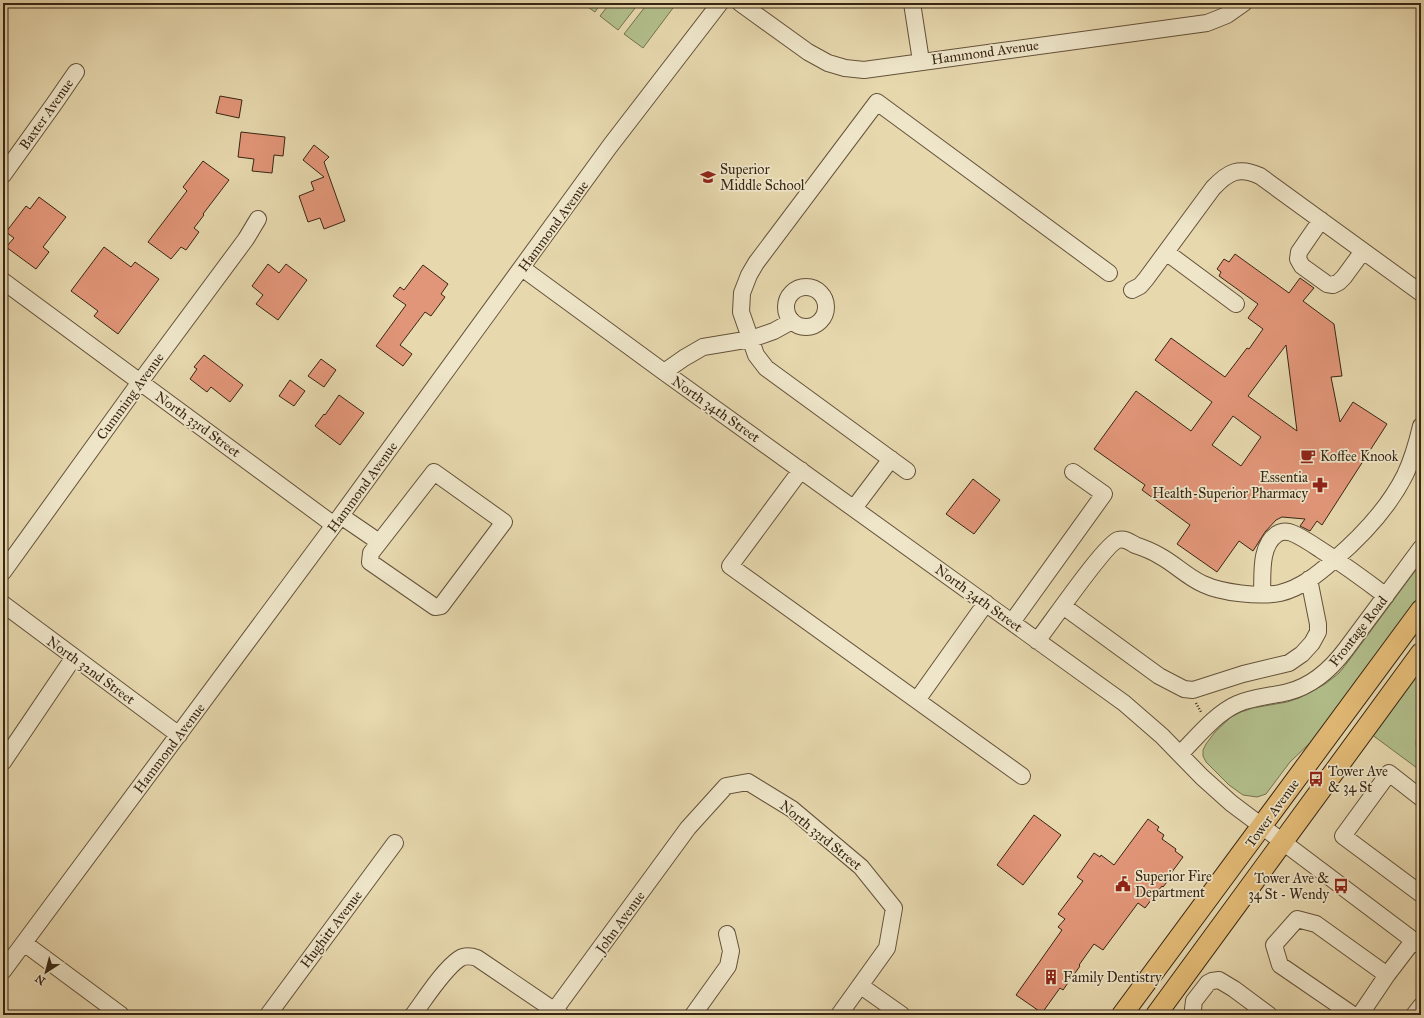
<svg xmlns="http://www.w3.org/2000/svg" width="1424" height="1018" font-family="'IM FELL Great Primer',serif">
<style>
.green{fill:#b2bf8c;stroke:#757250}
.water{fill:#97baa9;stroke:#717f6d}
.building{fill:#e29679;stroke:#382614;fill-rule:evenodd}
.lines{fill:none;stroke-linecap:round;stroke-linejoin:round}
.minor-casing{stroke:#64523a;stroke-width:18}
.major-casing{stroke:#382614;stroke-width:22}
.path{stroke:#382614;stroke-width:2.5;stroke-dasharray:1 2;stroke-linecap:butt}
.minor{stroke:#efe6ca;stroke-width:16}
.major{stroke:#e4bc77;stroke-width:20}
.labels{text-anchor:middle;stroke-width:3.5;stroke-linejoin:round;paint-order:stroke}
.street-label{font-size:14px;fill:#382614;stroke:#efe6ca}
.poi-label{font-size:14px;fill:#382614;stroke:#efe6ca;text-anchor:start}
</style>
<rect width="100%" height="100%" fill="#e7d8ae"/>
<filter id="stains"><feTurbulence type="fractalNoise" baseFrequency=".005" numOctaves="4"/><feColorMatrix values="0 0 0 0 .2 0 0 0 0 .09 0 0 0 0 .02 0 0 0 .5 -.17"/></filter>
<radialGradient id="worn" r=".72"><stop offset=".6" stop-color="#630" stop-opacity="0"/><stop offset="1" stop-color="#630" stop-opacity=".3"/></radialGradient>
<path class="green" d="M 582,3 L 601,3 L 595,12 Z
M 610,3 L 639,3 L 618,30 L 600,16 Z
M 648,3 L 666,3 L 673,8 L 643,48 L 624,34 Z
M 1421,563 L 1421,594 L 1312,741 L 1290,762 L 1266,794 L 1257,797 L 1243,795 L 1229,785 L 1206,762 L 1203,756 L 1203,750 L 1206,744 L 1215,732 L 1231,717 L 1241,712 L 1253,708 L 1287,702 L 1299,698 L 1325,684 L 1339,673 L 1347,663 Z
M 1421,666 L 1421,771 L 1371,734 Z"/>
<path class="water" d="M 1421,729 L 1421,754 C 1413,747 1416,736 1421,729 Z"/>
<path class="building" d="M 220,96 L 242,100 L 239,118 L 216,113 Z
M 241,132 L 285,137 L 283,156 L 274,155 L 272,173 L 252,171 L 254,159 L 238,157 Z
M 314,145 L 329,157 L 324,162 L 345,221 L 324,229 L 320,218 L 308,222 L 299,196 L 314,190 L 311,182 L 324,177 L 303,160 Z
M 203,161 L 229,180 L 203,214 L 204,215 L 194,228 L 199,232 L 186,250 L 181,247 L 171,259 L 148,242 L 187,191 L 183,187 Z
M 39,197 L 66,217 L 43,247 L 49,252 L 36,269 L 6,247 L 14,238 L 6,232 L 26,206 L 30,209 Z
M 104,247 L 131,267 L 135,262 L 159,279 L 118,334 L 94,316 L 98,311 L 71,291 Z
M 1235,254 L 1289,293 L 1300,278 L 1314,288 L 1303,301 L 1334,324 L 1342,376 L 1331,377 L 1340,422 L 1353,402 L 1387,424 L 1322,525 L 1317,521 L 1310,531 L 1300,526 L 1305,519 L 1282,517 L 1276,520 L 1265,532 L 1253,551 L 1239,541 L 1217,572 L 1177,544 L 1190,525 L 1142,490 L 1145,485 L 1094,449 L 1136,391 L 1191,431 L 1212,402 L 1155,360 L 1171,338 L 1225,377 L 1247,348 L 1249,349 L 1263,329 L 1248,318 L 1258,304 L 1219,276 L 1221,272 L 1217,269 L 1224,259 L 1229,262 ZM 1286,345 L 1297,431 L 1248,396 ZM 1233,416 L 1261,437 L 1241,466 L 1212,445 Z
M 268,264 L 279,273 L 286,264 L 307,280 L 278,320 L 256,304 L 263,295 L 252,286 Z
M 423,265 L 448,284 L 441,294 L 445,297 L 431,316 L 425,312 L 400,345 L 412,354 L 403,366 L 376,346 L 406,305 L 393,296 L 400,287 L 404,290 Z
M 204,355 L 243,385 L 230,402 L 211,387 L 207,392 L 190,379 L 197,369 L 194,367 Z
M 321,359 L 336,370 L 324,387 L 308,376 Z
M 290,380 L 305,391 L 294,406 L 279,396 Z
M 339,395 L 364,413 L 340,445 L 315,426 L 324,414 L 325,415 Z
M 973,479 L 1000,500 L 974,534 L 946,514 Z
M 1034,815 L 1061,835 L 1023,885 L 997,865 Z
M 1148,819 L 1159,827 L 1157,830 L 1164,835 L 1162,839 L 1176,849 L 1175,851 L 1183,857 L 1169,876 L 1171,877 L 1163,887 L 1162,886 L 1145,908 L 1138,903 L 1103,950 L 1094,944 L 1079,965 L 1080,966 L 1063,990 L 1060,988 L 1042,1013 L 1016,995 L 1062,930 L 1058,927 L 1065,919 L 1058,914 L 1083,881 L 1077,877 L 1094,853 L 1100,857 L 1101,855 L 1114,865 Z"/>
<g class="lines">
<g class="minor-casing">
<path id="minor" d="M 740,3 L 808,52 L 828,63 L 845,68 L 864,70 L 1207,23 L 1227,15 L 1244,3
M 912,3 L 921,61
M 3,175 L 54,104 L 76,72
M 1321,220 L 1299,252 L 1298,259 L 1302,266 L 1327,284 L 1333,285 L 1339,282 L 1344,277 L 1363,251
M 1166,252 L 1236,304
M 522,268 L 664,372 L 1124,703 L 1162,736 L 1202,777 L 1231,803 L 1421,946
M 3,281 L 334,525
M786 307a20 20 0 1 1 40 0a20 20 0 1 1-40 0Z
M 1132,290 L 1140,286 L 1146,279 L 1213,188 C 1228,172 1239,166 1260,176 L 1421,293
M 664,372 L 684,358 L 703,347 L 751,339 L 774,331 L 792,321
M 801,470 L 730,566 L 1022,776
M 907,471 L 766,368 L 756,355 L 741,312 L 742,293 L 749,275 L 756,263 L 877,102 L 1109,273
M 434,472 L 504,522 L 441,606 L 435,607 L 370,562 L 371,553 Z
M 854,508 L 891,459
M 341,516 L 379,542
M 3,572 L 140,382 L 246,239 L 258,219
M 1262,594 C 1263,576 1259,546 1277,534 C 1282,531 1287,531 1292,533 C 1302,537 1312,544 1321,550 C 1343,564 1365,580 1386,596
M 3,604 L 179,735
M 1063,606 L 1159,676 L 1184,689 L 1193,690 L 1243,674 L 1289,663 L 1302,654 L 1312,643 L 1318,632 L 1318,624 L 1309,579
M 1012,622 L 1104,494 L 1073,472
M 1037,641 C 1049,626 1105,544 1118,540 C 1125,538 1130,542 1135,545 C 1144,548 1152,551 1160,556 C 1175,564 1187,577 1203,584 C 1222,593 1259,597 1280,593 C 1301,588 1318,574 1334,560 C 1362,536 1388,509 1405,475 C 1412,460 1417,443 1421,426
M 917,700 L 986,603
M 1180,754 C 1197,737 1215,714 1237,704 C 1253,697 1272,696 1288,692 C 1312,686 1331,669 1346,649 L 1421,548
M 3,762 L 74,657
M 1421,798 L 1389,773 L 1343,836 L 1421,894
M 24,943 L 121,1015
M 3,971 L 334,525 L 610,146 L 720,3
M 861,986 L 902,1015
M 268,1015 L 395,843
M 413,1015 C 425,999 443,970 459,959 C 465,955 471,956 477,958 L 561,1015
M 551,1015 L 688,828 L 726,786 L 748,782 L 792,809 L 861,867 L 894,908 L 887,948 L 839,1015
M 693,1015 L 728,966 L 731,951 L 727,934
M 1194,1015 L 1193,1009 L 1194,1001 L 1208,983 L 1212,981 L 1219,980 L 1234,989 L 1269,1015
M 1353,1015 L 1280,965 L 1274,945 L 1297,919 L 1316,924 L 1387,975 L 1413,941
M 1360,1015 L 1387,975
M 1414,1015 L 1421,1006"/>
</g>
<g class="major-casing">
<path id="major" d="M 1122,1015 L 1421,610
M 1156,1015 L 1421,653"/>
</g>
<path class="path" d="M 1196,703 L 1201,712"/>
<use href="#minor" class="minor"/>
<use href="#major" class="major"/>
</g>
<defs>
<g id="school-bare" transform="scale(1.2)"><path d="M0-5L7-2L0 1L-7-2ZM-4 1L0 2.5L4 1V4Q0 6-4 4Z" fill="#8f2418" stroke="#efe6ca" stroke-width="2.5" paint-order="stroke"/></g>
<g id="cafe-bare" transform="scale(1.2)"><path d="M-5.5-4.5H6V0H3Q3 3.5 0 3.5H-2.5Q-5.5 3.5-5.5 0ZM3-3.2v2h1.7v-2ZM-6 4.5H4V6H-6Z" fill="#8f2418" stroke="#efe6ca" stroke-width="2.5" paint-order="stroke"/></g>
<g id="pharmacy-bare" transform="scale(1.2)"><path d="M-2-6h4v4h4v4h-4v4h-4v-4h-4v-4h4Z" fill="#8f2418" stroke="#efe6ca" stroke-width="2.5" paint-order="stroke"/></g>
<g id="bus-bare" transform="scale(1.2)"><path d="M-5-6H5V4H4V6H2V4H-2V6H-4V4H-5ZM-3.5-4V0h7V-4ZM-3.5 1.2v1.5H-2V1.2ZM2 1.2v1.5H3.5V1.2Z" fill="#8f2418" stroke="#efe6ca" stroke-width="2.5" paint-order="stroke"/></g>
<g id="civic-bare" transform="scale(1.2)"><path d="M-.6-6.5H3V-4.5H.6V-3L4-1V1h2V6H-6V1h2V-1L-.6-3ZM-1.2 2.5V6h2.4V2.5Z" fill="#8f2418" stroke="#efe6ca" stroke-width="2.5" paint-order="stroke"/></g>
<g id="building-bare" transform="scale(1.2)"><path d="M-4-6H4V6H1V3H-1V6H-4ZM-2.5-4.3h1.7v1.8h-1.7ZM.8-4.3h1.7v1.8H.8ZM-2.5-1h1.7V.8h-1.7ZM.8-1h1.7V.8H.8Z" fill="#8f2418" stroke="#efe6ca" stroke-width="2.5" paint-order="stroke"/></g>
</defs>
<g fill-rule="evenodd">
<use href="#school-bare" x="708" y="177"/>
<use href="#cafe-bare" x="1308" y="456"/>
<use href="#pharmacy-bare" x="1320" y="485"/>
<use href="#bus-bare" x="1316" y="779"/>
<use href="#civic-bare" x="1123" y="884"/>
<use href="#bus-bare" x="1341" y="886"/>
<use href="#building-bare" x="1051" y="977"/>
</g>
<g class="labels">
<g class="street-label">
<text transform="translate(985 52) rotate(-8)" y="5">Hammond Avenue</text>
<text transform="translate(46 114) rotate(-55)" y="5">Baxter Avenue</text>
<text transform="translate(553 226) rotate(-54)" y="5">Hammond Avenue</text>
<text transform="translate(130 396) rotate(-54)" y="5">Cumming Avenue</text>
<text transform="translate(716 409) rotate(35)" y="5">North 34th Street</text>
<text transform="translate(198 424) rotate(36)" y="5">North 33rd Street</text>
<text transform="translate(362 487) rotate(-54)" y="5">Hammond Avenue</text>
<text transform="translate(979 598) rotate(36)" y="5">North 34th Street</text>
<text transform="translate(1358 631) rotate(-52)" y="5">Frontage Road</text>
<text transform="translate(91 670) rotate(36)" y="5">North 32nd Street</text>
<text transform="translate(169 748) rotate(-53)" y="5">Hammond Avenue</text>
<text transform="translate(1272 813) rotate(-54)" y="5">Tower Avenue</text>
<text transform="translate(821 835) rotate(39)" y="5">North 33rd Street</text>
<text transform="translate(620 922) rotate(-54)" y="5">John Avenue</text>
<text transform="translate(331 929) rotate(-53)" y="5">Hughitt Avenue</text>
</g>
<g class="poi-label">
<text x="720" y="174">Superior<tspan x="720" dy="16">Middle School</tspan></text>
<text x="1320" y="461">Koffee Knook</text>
<text x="1308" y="482" text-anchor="end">Essentia<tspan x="1308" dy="16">Health-Superior Pharmacy</tspan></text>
<text x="1328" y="776">Tower Ave<tspan x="1328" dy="16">&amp; 34 St</tspan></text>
<text x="1135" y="881">Superior Fire<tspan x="1135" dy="16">Department</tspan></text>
<text x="1329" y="883" text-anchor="end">Tower Ave &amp;<tspan x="1329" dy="16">34 St - Wendy</tspan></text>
<text x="1063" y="982">Family Dentistry</text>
</g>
</g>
<rect width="1424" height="1018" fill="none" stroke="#e7d8ae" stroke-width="16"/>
<rect x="4" y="4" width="1416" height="1010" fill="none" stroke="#382614" stroke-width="2"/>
<rect x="8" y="8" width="1408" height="1002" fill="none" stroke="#382614"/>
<g transform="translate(46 972) rotate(216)" stroke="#efe6ca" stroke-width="3" paint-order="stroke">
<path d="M0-3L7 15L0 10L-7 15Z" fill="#382614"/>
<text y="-6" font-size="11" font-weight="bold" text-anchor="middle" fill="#382614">N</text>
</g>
<rect width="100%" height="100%" filter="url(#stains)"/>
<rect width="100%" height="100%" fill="url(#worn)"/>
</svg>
